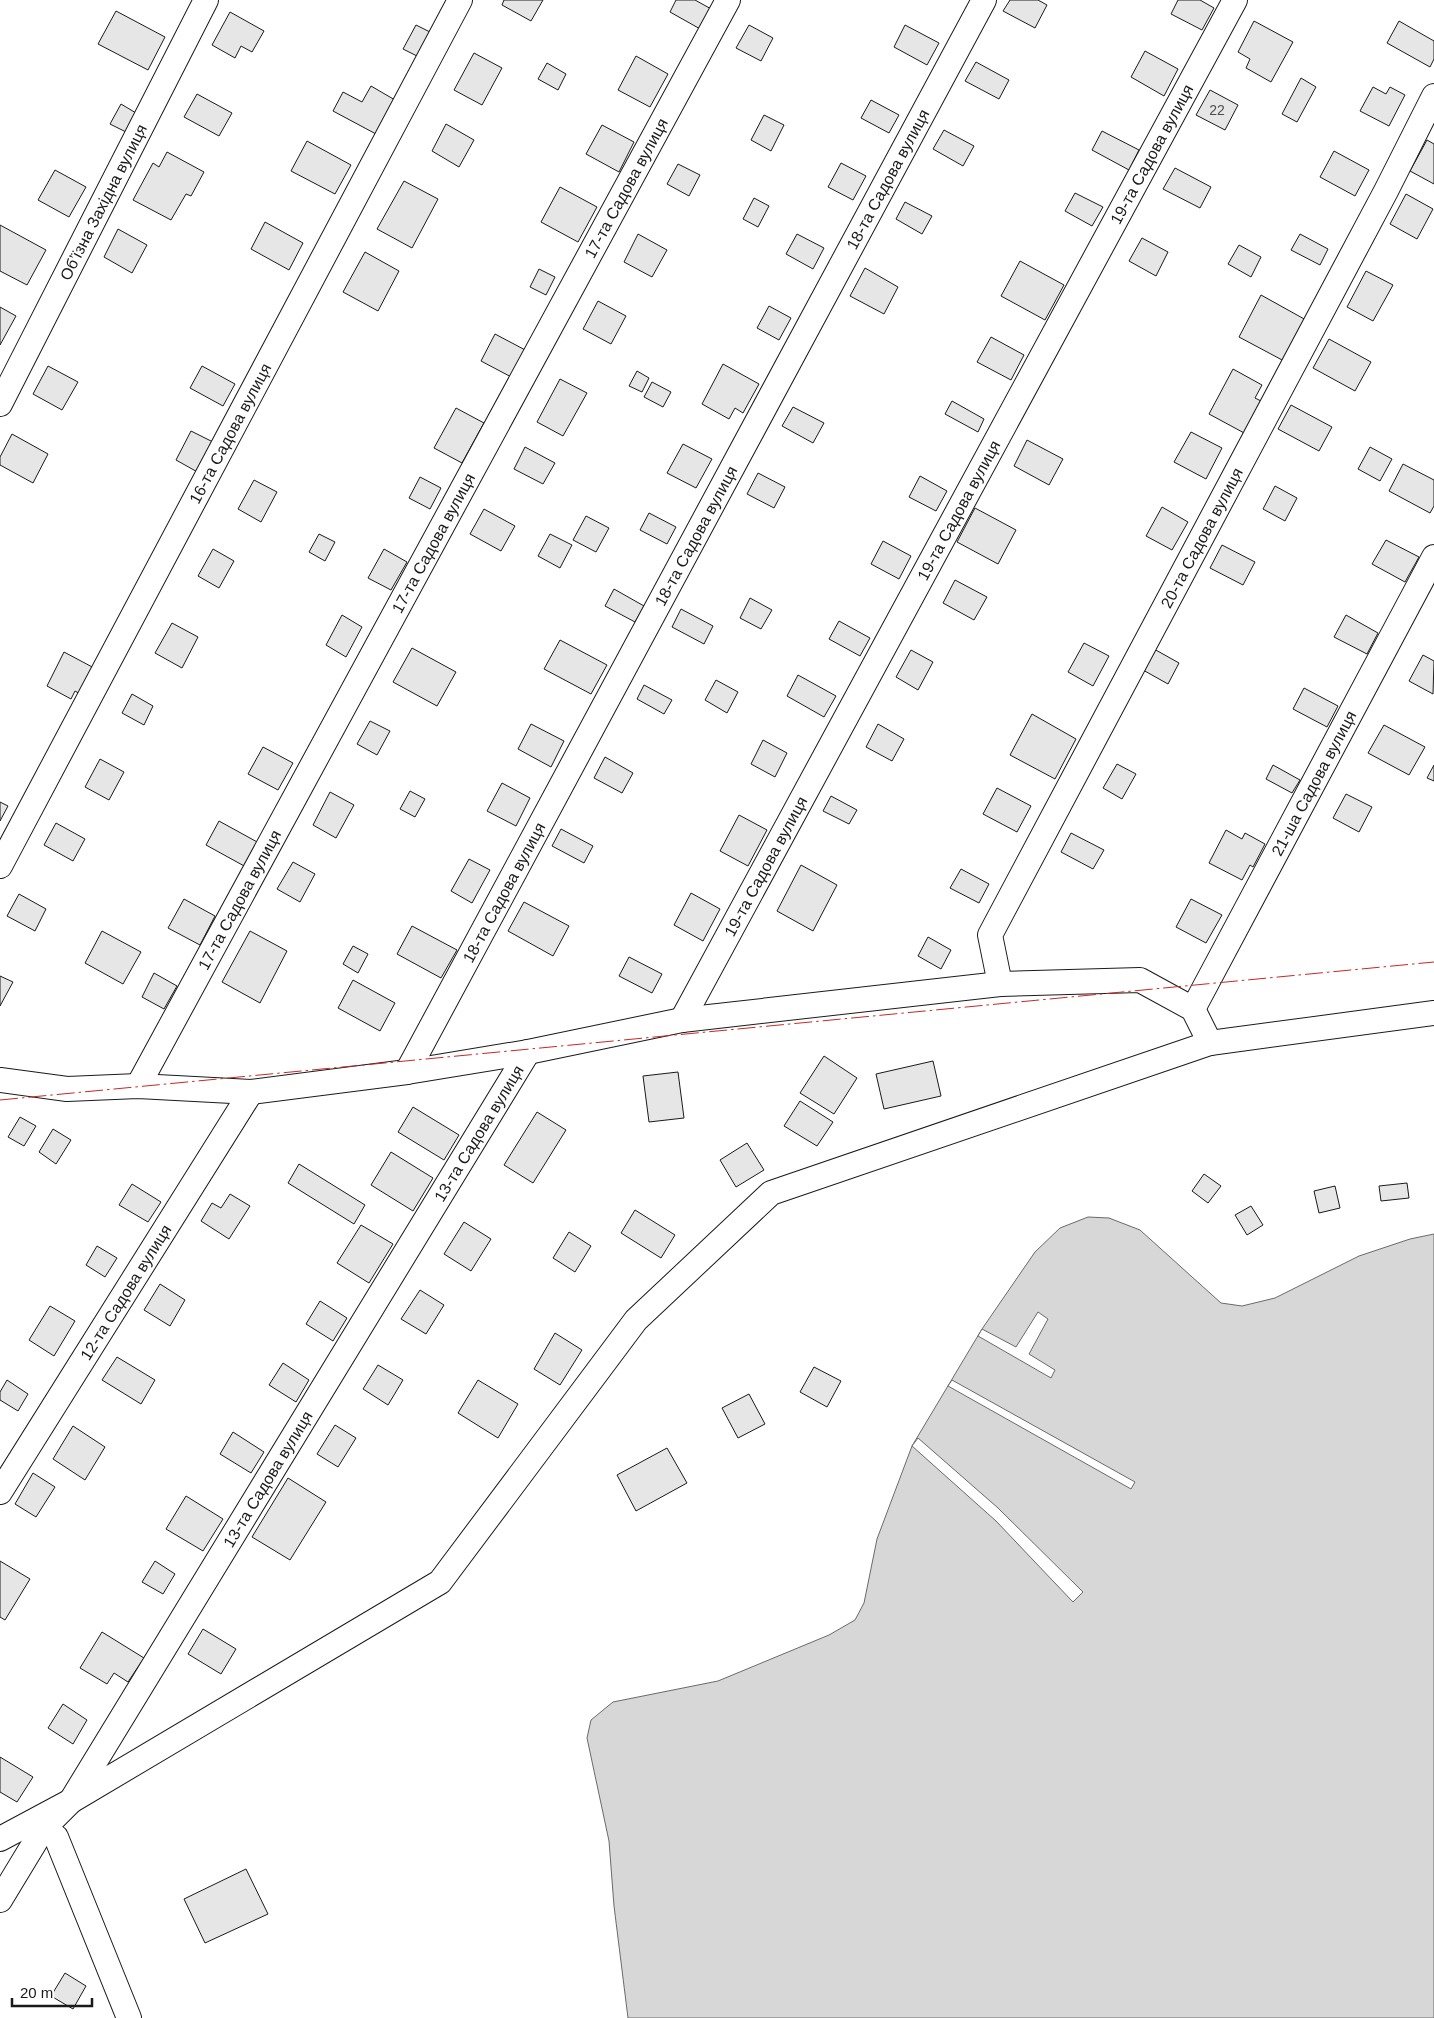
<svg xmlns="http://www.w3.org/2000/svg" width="1434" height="2018" font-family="Helvetica,sans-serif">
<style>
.water{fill:#d7d7d7;stroke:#6a6a6a}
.pier{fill:#fff;stroke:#6a6a6a}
.building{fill:#e6e6e6;stroke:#1a1a1a}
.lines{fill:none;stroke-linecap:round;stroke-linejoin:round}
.minor-casing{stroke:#1a1a1a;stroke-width:26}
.minor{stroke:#fff;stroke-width:24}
.power{stroke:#c62828;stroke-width:1;stroke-dasharray:18 4 2.5 4;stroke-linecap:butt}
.labels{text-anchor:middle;stroke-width:4;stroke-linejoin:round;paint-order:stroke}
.number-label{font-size:14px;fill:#4d4d4d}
.street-label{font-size:16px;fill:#1a1a1a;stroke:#fff}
</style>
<rect width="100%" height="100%" fill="#fff"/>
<path class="water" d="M 1088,1217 L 1109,1218 L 1140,1230 L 1221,1303 L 1242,1306 L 1275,1298 L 1359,1256 L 1410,1239 L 1434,1234 L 1434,2018 L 628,2018 L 614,1906 L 609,1841 L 587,1738 L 591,1720 L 613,1702 L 718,1681 L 829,1635 L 855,1620 L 864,1603 L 877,1539 L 912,1446 L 982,1329 L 1035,1252 L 1060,1228 Z"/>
<path class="pier" d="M 1038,1312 L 1048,1319 L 1029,1354 L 1055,1370 L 1051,1378 L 978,1336 L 982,1329 L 1016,1347 Z
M 952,1380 L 1135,1482 L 1131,1489 L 948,1386 Z
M 918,1438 L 998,1508 L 1083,1592 L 1073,1602 L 996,1521 L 912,1446 Z"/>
<path class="building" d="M 504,0 L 543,0 L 531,21 L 502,5 Z
M 676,0 L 695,0 L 713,10 L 702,30 L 670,12 Z
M 1010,0 L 1038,0 L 1047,5 L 1035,28 L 1003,11 Z
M 1178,0 L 1200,0 L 1214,8 L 1202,30 L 1171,14 Z
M 116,11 L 165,37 L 148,70 L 98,44 Z
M 230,12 L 264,31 L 252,52 L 241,46 L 235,58 L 212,45 Z
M 1254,21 L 1293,42 L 1271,82 L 1246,68 L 1250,59 L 1238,52 Z
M 1399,21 L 1434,41 L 1434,59 L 1430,67 L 1387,43 Z
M 416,25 L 434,34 L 421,58 L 403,49 Z
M 749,25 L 773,38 L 761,61 L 736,48 Z
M 905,25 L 939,43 L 927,65 L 894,47 Z
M 1145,51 L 1178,69 L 1164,96 L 1131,77 Z
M 474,53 L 502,68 L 482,105 L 454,90 Z
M 636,56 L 668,74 L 650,107 L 618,90 Z
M 976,62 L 1009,80 L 999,99 L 965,81 Z
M 547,63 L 566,74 L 558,90 L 538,79 Z
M 1301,78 L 1316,87 L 1297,122 L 1282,114 Z
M 371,86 L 395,100 L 376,134 L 333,111 L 343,92 L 362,102 Z
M 1373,87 L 1386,94 L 1390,87 L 1405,95 L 1389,126 L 1360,111 Z
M 1210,90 L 1238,105 L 1225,130 L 1196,115 Z
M 197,94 L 232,113 L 219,136 L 184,117 Z
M 871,100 L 899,115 L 889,133 L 861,118 Z
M 121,104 L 136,113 L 126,132 L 110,124 Z
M 764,115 L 784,125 L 771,151 L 751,140 Z
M 446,124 L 474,140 L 459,167 L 432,151 Z
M 602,125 L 634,142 L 619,172 L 586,154 Z
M 944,130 L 974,146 L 963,166 L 933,149 Z
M 1102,131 L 1139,150 L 1129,170 L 1092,150 Z
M 1427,140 L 1434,144 L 1434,184 L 1410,171 Z
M 307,141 L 351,165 L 335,194 L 291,171 Z
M 1334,151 L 1369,170 L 1355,196 L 1320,177 Z
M 167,152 L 204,172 L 191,196 L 186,194 L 171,220 L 133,200 L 153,163 L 159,167 Z
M 841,163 L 866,176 L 853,200 L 828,187 Z
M 678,164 L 700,175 L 689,196 L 667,184 Z
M 1175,168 L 1211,187 L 1200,208 L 1163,189 Z
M 55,170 L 86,187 L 69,217 L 38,200 Z
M 404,181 L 438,199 L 412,248 L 377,229 Z
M 560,187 L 597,207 L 578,242 L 541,222 Z
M 1075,193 L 1103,207 L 1092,226 L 1065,211 Z
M 1406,194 L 1433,209 L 1417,239 L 1390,224 Z
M 754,198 L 769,206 L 758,227 L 743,219 Z
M 905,202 L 932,216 L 922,234 L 896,219 Z
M 265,222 L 303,243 L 289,270 L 251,249 Z
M 0,225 L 46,250 L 27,285 L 0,271 Z
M 118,229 L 147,245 L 132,273 L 104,257 Z
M 638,234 L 667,250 L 652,277 L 624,262 Z
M 797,234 L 824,248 L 813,269 L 786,254 Z
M 1300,234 L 1328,249 L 1320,265 L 1291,250 Z
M 1142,238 L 1168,252 L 1156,276 L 1129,261 Z
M 1239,245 L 1261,257 L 1251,277 L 1228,264 Z
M 365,252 L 399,271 L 378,311 L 343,292 Z
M 1020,261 L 1064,285 L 1045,320 L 1001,296 Z
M 865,268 L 898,287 L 884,314 L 850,296 Z
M 539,269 L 555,277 L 546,295 L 530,287 Z
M 1366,271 L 1393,285 L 1373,321 L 1347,307 Z
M 1261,295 L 1306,320 L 1284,361 L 1239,337 Z
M 598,301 L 626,316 L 611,344 L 583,329 Z
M 769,306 L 791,318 L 779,340 L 757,328 Z
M 0,307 L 16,316 L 0,345 Z
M 495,334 L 529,352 L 515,379 L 481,361 Z
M 991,337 L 1024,355 L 1011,380 L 977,362 Z
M 1329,339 L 1371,362 L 1355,391 L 1313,368 Z
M 723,364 L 759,384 L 743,413 L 735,408 L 729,419 L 702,404 Z
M 48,366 L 78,382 L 62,410 L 33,394 Z
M 202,366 L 235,384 L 223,406 L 190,388 Z
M 1233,369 L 1262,385 L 1255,398 L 1263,402 L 1246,434 L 1209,414 Z
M 637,371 L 649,378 L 642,392 L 629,386 Z
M 560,379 L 587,393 L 563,436 L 537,422 Z
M 652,382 L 671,392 L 663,407 L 644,397 Z
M 952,401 L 984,419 L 978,432 L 945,414 Z
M 1291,405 L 1332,427 L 1319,451 L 1278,429 Z
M 793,407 L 824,423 L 813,443 L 782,426 Z
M 456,408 L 484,423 L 462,463 L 434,448 Z
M 191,431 L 217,444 L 201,474 L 176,460 Z
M 1191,432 L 1222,448 L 1206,479 L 1174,462 Z
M 12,434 L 48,454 L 33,483 L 0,465 L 0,457 Z
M 1027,440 L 1063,459 L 1049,485 L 1014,466 Z
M 683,444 L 712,459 L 696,488 L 667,473 Z
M 525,447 L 555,463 L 543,484 L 514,469 Z
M 1370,447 L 1392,459 L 1380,481 L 1358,469 Z
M 1403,464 L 1434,480 L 1434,506 L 1430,513 L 1389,491 Z
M 758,473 L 785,487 L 774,508 L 747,494 Z
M 920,476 L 947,491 L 936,511 L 909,497 Z
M 420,477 L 441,488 L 430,509 L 409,498 Z
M 254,480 L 277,492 L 261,522 L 238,509 Z
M 1275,486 L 1297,498 L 1285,521 L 1263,509 Z
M 1162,507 L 1188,522 L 1172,550 L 1146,536 Z
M 975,508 L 1016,530 L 998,564 L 957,542 Z
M 484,509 L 515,526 L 501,551 L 470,534 Z
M 649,513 L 676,527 L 667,544 L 640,530 Z
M 586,516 L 609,528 L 596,552 L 573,540 Z
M 319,534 L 335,542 L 325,561 L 309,552 Z
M 550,534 L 572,545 L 560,568 L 538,556 Z
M 1386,540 L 1419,557 L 1405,582 L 1372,564 Z
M 883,541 L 911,556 L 899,579 L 871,564 Z
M 1222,545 L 1255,562 L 1243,585 L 1210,568 Z
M 213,549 L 234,561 L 219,588 L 198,576 Z
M 384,549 L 407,562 L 391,590 L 368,578 Z
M 955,580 L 987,597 L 974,620 L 943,603 Z
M 614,589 L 644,606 L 635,622 L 605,606 Z
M 750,598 L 772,610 L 761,629 L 740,618 Z
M 681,609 L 713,626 L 704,644 L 672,627 Z
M 342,615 L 362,627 L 346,657 L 326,645 Z
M 1346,615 L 1378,633 L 1367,654 L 1334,637 Z
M 839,621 L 870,638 L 860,656 L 829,639 Z
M 172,623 L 198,637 L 182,668 L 155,653 Z
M 560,640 L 607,665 L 591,694 L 544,669 Z
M 1084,643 L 1109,656 L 1093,686 L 1068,672 Z
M 412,648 L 456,672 L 437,706 L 393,682 Z
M 1154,649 L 1179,663 L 1168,684 L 1143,670 Z
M 911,650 L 933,662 L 918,690 L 896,677 Z
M 64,652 L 96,669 L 82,695 L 75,691 L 71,699 L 47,686 Z
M 1423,655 L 1434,661 L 1433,694 L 1409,681 Z
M 798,675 L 836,696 L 824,717 L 787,696 Z
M 716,680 L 738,692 L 727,713 L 705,700 Z
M 644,685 L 672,700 L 664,714 L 637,699 Z
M 1304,688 L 1338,706 L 1327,727 L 1293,709 Z
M 132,694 L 153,706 L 144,725 L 122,713 Z
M 1032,714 L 1076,739 L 1055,779 L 1010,755 Z
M 370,721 L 390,731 L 377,755 L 357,744 Z
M 531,724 L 564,741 L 551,767 L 518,749 Z
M 878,724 L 904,739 L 892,761 L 866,747 Z
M 1384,725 L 1425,747 L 1409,775 L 1368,753 Z
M 763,740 L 787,753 L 775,777 L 751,764 Z
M 263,747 L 293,763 L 278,790 L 248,774 Z
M 605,757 L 633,773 L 622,793 L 594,778 Z
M 100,759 L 124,772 L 109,800 L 85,787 Z
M 1117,764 L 1136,774 L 1122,799 L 1103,788 Z
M 1273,765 L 1300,780 L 1292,793 L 1266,779 Z
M 1434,765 L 1434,781 L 1427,778 Z
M 502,783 L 530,798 L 516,826 L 487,811 Z
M 997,788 L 1031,806 L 1017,832 L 983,814 Z
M 410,791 L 425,799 L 415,817 L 400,809 Z
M 330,792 L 354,805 L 336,838 L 313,825 Z
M 1346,794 L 1372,807 L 1359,832 L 1333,818 Z
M 831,796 L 857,810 L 849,824 L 823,811 Z
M 0,802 L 8,806 L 0,821 Z
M 739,815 L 767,830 L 748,866 L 720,851 Z
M 219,821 L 259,843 L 246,867 L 206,845 Z
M 56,823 L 85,839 L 73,861 L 44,845 Z
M 561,829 L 593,846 L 584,863 L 552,846 Z
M 1226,830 L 1242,839 L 1245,833 L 1265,844 L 1253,867 L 1250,865 L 1242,880 L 1209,863 Z
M 1071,833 L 1104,850 L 1093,869 L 1061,852 Z
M 469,859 L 490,870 L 472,903 L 451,891 Z
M 293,862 L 315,874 L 300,902 L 277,889 Z
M 801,865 L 837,885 L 813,931 L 777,911 Z
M 961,869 L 989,884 L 979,903 L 950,888 Z
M 691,893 L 720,909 L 703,941 L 674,925 Z
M 19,894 L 46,909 L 35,931 L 7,916 Z
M 184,899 L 215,916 L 200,945 L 168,928 Z
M 1191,899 L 1222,915 L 1206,943 L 1176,927 Z
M 524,902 L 569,926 L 553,956 L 508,931 Z
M 412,926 L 457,950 L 441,978 L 397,954 Z
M 102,931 L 141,952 L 123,984 L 85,963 Z
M 250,931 L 287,951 L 260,1003 L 222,982 Z
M 928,937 L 951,950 L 941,969 L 918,956 Z
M 353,946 L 368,954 L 358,973 L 343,964 Z
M 629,957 L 662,974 L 652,993 L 619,976 Z
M 154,973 L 177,986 L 164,1009 L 142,997 Z
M 0,976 L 13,982 L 0,1006 Z
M 353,980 L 395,1003 L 380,1031 L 338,1008 Z
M 824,1056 L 857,1078 L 834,1114 L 800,1093 Z
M 933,1061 L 941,1096 L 884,1109 L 876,1074 Z
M 678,1072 L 684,1118 L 649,1122 L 643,1076 Z
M 800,1101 L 833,1122 L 817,1146 L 784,1126 Z
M 413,1107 L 459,1135 L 444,1160 L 398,1132 Z
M 537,1112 L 566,1130 L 533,1183 L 504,1165 Z
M 20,1117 L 36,1126 L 24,1146 L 8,1137 Z
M 53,1129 L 71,1140 L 56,1164 L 39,1152 Z
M 747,1143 L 764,1170 L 736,1187 L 720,1160 Z
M 391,1152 L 433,1178 L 413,1211 L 371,1185 Z
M 299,1164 L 365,1205 L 354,1224 L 288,1183 Z
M 1204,1174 L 1221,1186 L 1208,1203 L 1192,1191 Z
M 1407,1183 L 1409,1198 L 1381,1201 L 1379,1186 Z
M 132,1184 L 161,1202 L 148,1222 L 119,1205 Z
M 1335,1186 L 1340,1208 L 1319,1213 L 1314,1191 Z
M 230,1194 L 250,1206 L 229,1239 L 201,1221 L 212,1203 L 221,1208 Z
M 1251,1206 L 1263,1225 L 1247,1235 L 1235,1215 Z
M 635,1210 L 675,1235 L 661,1258 L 621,1233 Z
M 464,1222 L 491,1239 L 471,1271 L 444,1254 Z
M 361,1225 L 393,1244 L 369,1283 L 337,1263 Z
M 569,1232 L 591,1246 L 575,1272 L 553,1258 Z
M 97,1246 L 117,1258 L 105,1277 L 86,1265 Z
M 160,1284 L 185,1300 L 170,1326 L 144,1310 Z
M 420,1290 L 444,1305 L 426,1334 L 401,1319 Z
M 320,1301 L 347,1318 L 333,1341 L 306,1324 Z
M 50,1306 L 75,1321 L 54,1356 L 29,1340 Z
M 555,1333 L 582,1350 L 560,1385 L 534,1369 Z
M 117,1357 L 155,1380 L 141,1404 L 102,1380 Z
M 283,1363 L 309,1380 L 296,1402 L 269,1385 Z
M 378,1365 L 403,1380 L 388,1405 L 363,1389 Z
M 814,1367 L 841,1381 L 827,1407 L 800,1392 Z
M 7,1380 L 28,1394 L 18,1411 L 0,1400 L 0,1392 Z
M 478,1380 L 518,1404 L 498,1438 L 458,1413 Z
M 749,1394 L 765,1424 L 738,1438 L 722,1408 Z
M 335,1425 L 356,1438 L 338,1467 L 317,1454 Z
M 73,1426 L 105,1447 L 85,1480 L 53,1459 Z
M 233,1432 L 264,1452 L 251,1473 L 220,1454 Z
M 667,1448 L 687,1483 L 636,1511 L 617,1475 Z
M 33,1473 L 55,1487 L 36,1517 L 15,1504 Z
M 288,1478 L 326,1502 L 290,1560 L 252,1537 Z
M 186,1496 L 223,1519 L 203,1551 L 166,1529 Z
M 0,1561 L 30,1579 L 5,1620 L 0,1617 Z
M 155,1561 L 175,1574 L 163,1594 L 142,1582 Z
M 203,1629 L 236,1649 L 221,1674 L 188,1654 Z
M 102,1632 L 144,1658 L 128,1682 L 114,1673 L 107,1684 L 80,1668 Z
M 63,1704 L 87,1720 L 73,1744 L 48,1728 Z
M 0,1757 L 33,1777 L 17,1802 L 0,1792 Z
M 246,1869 L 268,1914 L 205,1943 L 184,1899 Z
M 65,1973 L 86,1986 L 73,2009 L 51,1996 Z"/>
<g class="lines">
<g class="minor-casing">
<g id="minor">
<path d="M 0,404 L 206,0"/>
<path id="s1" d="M 0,866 L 460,0"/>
<path id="s2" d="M 1000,984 L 990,935 L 1386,191 L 1434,96"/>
<path id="s3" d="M 1193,1009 L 1434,557"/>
<path id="s4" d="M 682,1020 L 1235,0"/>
<path id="s5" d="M 407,1072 L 984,0"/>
<path d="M 0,1080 L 67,1089 L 138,1086 L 251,1092 L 407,1072 L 528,1052 L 682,1020 L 1000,984 L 1140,980 L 1193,1009 L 1210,1043"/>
<path id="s6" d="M 138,1086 L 728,0"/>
<path id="s7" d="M 0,1492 L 251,1092"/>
<path d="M 43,1829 L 56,1837 L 129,2018"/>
<path d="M 0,1839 L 71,1801 L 440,1582 L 636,1320 L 771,1193 L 1210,1043 L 1434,1013"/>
<path id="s8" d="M 0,1900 L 43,1829 L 71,1801 L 528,1052"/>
</g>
</g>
<use href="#minor" class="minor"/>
<path class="power" d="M 0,1100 L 1434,962"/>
</g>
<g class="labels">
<g class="number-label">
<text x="1217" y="115">22</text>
</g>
<g class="street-label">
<text dy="6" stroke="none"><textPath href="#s4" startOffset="985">19-та Садова вулиця</textPath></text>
<text dy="6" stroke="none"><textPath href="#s5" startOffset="1014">18-та Садова вулиця</textPath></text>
<text dy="6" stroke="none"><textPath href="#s6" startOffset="1022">17-та Садова вулиця</textPath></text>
<text transform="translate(103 202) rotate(-63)" y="6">Обʼїзна Західна вулиця</text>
<text dy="6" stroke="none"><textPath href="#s1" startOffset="490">16-та Садова вулиця</textPath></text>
<text dy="6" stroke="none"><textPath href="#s4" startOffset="580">19-та Садова вулиця</textPath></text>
<text dy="6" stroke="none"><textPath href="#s5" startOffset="609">18-та Садова вулиця</textPath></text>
<text dy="6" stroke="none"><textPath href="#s2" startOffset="500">20-та Садова вулиця</textPath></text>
<text dy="6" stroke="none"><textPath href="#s6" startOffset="618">17-та Садова вулиця</textPath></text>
<text dy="6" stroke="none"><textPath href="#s3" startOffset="256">21-ша Садова вулиця</textPath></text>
<text dy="6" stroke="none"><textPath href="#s4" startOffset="175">19-та Садова вулиця</textPath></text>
<text dy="6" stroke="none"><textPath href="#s5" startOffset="204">18-та Садова вулиця</textPath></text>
<text dy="6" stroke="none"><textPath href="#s6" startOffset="212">17-та Садова вулиця</textPath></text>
<text dy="6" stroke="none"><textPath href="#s8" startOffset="905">13-та Садова вулиця</textPath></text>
<text dy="6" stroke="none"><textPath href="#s7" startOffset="236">12-та Садова вулиця</textPath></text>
<text dy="6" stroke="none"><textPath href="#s8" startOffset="500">13-та Садова вулиця</textPath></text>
</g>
</g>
<path d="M12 1998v8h80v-8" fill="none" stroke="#1a1a1a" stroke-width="2.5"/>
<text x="20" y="1998" font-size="15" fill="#1a1a1a" stroke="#ffffff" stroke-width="4" paint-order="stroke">20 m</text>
</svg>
